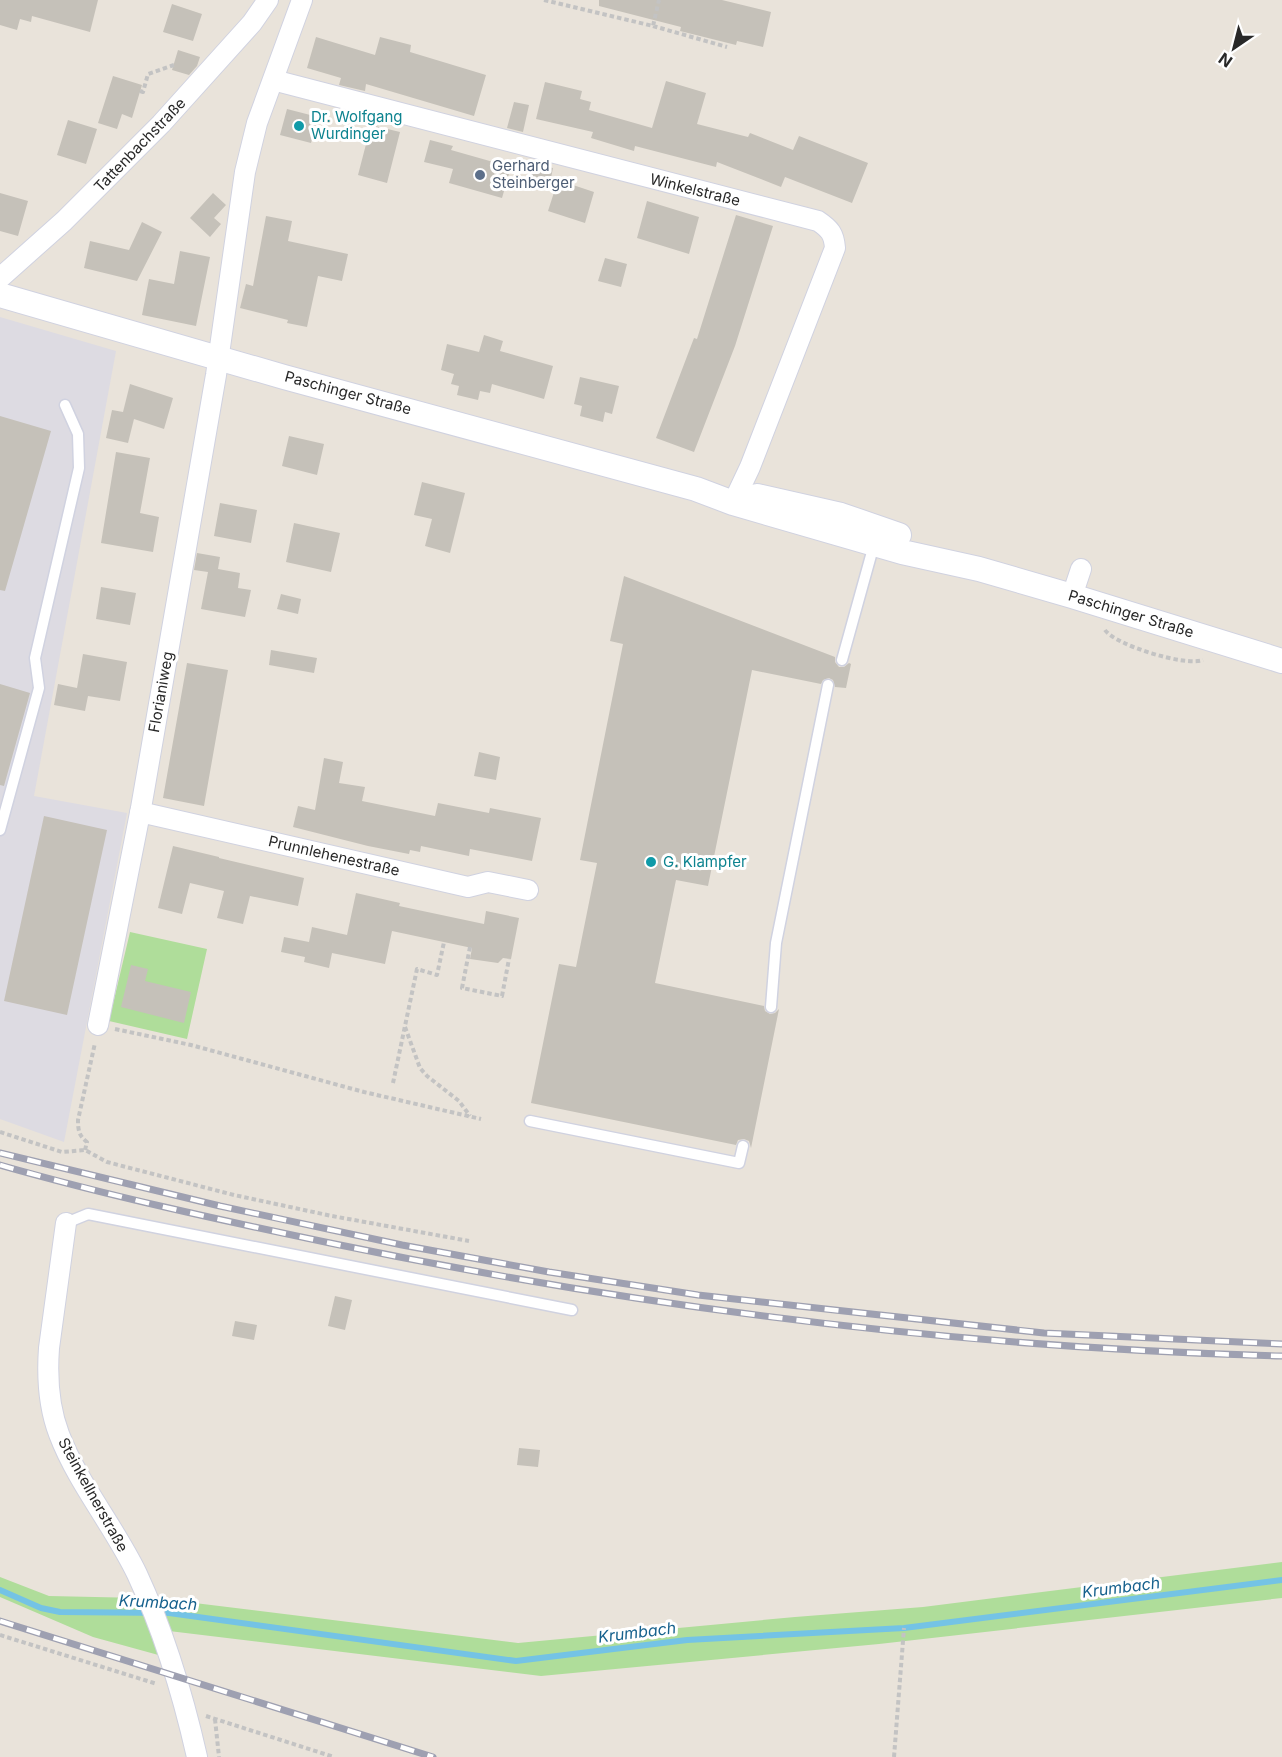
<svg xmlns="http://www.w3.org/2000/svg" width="1282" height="1757" font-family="Inter,sans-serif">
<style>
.industrial{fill:#dddbe2}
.green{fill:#afdd9a}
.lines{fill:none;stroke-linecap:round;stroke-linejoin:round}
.stream{stroke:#74c3e5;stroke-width:6}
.building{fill:#c5c1b9}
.service-casing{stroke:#d0d2e0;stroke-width:13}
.minor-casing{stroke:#d0d2e0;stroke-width:22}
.tertiary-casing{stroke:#d0d2e0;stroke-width:26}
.path{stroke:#c3c3c3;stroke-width:4;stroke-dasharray:4.5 3;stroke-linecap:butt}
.service{stroke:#fff;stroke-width:10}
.minor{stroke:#fff;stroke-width:20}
.tertiary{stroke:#fff;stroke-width:24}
.rail-casing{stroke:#9ea0b1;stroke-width:7}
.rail{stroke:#fff;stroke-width:4.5;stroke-dasharray:14;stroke-linecap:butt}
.culture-dot{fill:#0f9aa8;stroke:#fff;stroke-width:2}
.service-dot{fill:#5c6f8a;stroke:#fff;stroke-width:2}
.labels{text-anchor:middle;stroke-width:6;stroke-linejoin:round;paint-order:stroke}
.culture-label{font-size:15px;fill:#0d838f;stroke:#fff;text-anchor:start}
.street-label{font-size:15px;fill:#282828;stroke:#fff}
.service-label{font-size:15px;fill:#4e5e75;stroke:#fff;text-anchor:start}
.water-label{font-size:16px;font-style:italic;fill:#16618d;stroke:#fff}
</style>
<rect width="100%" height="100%" fill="#e9e3da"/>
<path class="industrial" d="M 0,317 L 116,351 L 34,796 L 127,813 L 64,1142 L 0,1119 Z"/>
<path class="green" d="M 130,932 L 207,949 L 187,1039 L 109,1021 Z
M 1282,1562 L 1282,1598 L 879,1644 L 541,1676 L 169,1631 L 162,1599 L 518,1643 L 795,1617 L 923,1607 Z
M 0,1577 L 49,1596 L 141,1598 L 162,1656 L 93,1637 L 0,1597 Z"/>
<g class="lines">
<path class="stream" d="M 0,1590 L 41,1608 L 60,1612 L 169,1613 L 516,1661 L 687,1640 L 904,1628 L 1282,1580"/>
</g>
<path class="building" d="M 0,0 L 98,0 L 90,32 L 32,16 L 31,22 L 20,19 L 17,30 L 0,25 Z
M 599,0 L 722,0 L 771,12 L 763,47 L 737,41 L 736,45 L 680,31 L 681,27 L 599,6 Z
M 172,4 L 202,14 L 193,41 L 163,32 Z
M 316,37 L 375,55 L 380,37 L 411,45 L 410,52 L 486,75 L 474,116 L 366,84 L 365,91 L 339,85 L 341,78 L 307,68 Z
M 178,50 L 200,57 L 197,66 L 189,75 L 172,70 Z
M 113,76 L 142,85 L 132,118 L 122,114 L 117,129 L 98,123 Z
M 666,81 L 706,93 L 697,124 L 748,137 L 750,133 L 793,150 L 799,136 L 868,163 L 852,203 L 785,177 L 781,187 L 717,162 L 716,167 L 635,146 L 634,151 L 591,138 L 593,132 L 536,119 L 545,82 L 582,91 L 580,99 L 591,102 L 589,110 L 652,128 Z
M 514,102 L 529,105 L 523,132 L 507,128 Z
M 287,109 L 318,117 L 311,143 L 280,135 Z
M 68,120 L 97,129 L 86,164 L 57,155 Z
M 371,125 L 400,132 L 387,183 L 358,175 Z
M 430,140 L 453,146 L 451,150 L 511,167 L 502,198 L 449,183 L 453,169 L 424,162 Z
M 534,164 L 553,168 L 550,183 L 530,179 Z
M 558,180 L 594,192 L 585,223 L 548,211 Z
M 0,193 L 28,201 L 18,236 L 0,231 Z
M 213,193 L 226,205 L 214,218 L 221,224 L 210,237 L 190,218 Z
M 647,201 L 699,217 L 689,254 L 637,238 Z
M 736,215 L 773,226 L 735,346 L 694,452 L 656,438 L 694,338 L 697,339 Z
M 266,216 L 292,221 L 288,241 L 348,254 L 342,281 L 318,276 L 307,327 L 287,323 L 288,320 L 240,308 L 246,284 L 253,286 Z
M 142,222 L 162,232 L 137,281 L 84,268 L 90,241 L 129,250 Z
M 180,251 L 210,257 L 196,326 L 142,315 L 149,279 L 174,284 Z
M 605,258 L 627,264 L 621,287 L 598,281 Z
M 484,335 L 503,341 L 500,351 L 553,366 L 544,399 L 492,384 L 490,393 L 480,391 L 478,400 L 457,395 L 459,386 L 451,384 L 454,374 L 441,370 L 447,344 L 479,352 Z
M 580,377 L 619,386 L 612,414 L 605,412 L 603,422 L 580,416 L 582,406 L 574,404 Z
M 130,384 L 173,398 L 164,429 L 134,419 L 128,443 L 106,438 L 112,410 L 123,412 Z
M 0,416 L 51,431 L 5,591 L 0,590 Z
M 289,436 L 324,444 L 317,475 L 282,466 Z
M 116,452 L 150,458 L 140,513 L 159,517 L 153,552 L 101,543 Z
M 422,482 L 465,493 L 450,553 L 425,546 L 432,519 L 414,515 Z
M 220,503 L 257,510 L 251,543 L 214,536 Z
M 294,523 L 340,533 L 331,572 L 286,562 Z
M 197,553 L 220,557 L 218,569 L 240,573 L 238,588 L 251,590 L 245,617 L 201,609 L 208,572 L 194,570 Z
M 624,576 L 835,657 L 835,662 L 839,667 L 844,667 L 849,663 L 851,664 L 846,688 L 835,687 L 833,680 L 829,678 L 823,680 L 821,684 L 752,670 L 708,886 L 676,880 L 655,983 L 764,1006 L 765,1011 L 770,1014 L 775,1013 L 779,1009 L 751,1148 L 749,1141 L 744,1139 L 738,1140 L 736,1145 L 531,1103 L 559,964 L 576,967 L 597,863 L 580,860 L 623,644 L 610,641 Z
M 101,587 L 136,593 L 130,625 L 96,619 Z
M 281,594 L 301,599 L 298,614 L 277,609 Z
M 271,650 L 317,658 L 314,673 L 269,665 Z
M 83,654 L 127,662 L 120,701 L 88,696 L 85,711 L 54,705 L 58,684 L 77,688 Z
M 187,663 L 228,670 L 204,806 L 163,798 Z
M 0,684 L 30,693 L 4,786 L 0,785 Z
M 479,752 L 500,757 L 496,780 L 474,776 Z
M 324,758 L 343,762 L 339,783 L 365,787 L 362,801 L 435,816 L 438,803 L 489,813 L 490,808 L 541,818 L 532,861 L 470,849 L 469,856 L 421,846 L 420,852 L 410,850 L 409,854 L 368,846 L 293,827 L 298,806 L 315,810 Z
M 44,816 L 107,830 L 67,1015 L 4,1001 Z
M 173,846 L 219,857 L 219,858 L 304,878 L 298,906 L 250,896 L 243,924 L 217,918 L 224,891 L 190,883 L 182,914 L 158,908 Z
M 356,893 L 400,903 L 399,906 L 484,924 L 486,911 L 519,918 L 511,959 L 503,958 L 498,963 L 470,959 L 472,948 L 392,931 L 385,964 L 332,953 L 329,968 L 304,962 L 305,957 L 281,952 L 284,937 L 309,942 L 312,927 L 347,935 Z
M 131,965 L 148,969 L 145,981 L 191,992 L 184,1023 L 121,1007 Z
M 335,1296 L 352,1300 L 345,1330 L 328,1326 Z
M 235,1321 L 257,1325 L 254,1340 L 232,1336 Z
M 519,1448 L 540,1450 L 538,1467 L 517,1465 Z"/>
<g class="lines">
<g class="service-casing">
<path id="service" d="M 842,660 L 875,541
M 0,830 L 39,688 L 35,658 L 79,468 L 78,434 L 65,405
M 771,1007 L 776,943 L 828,685
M 530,1121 L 739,1163 L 743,1146
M 66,1223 L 88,1214 L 572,1310"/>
</g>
<g class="minor-casing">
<path id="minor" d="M 273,80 L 818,221 C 830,229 834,234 835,248 L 750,467 L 733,503
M 0,278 L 64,221 L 161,124 L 252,23 L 268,0
M 1072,596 L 1081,569
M 140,812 L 468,887 L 488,882 L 528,890
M 98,1025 L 141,808 L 216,375 L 245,172 L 257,123 L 302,0
M 66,1223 L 49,1348 C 47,1376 49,1408 59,1434 C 78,1484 114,1526 137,1574 C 164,1632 183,1695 197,1757"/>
</g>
<g class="tertiary-casing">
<path id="tertiary" d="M 0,295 L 284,377 L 696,489 L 733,503 L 902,552 L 979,569 L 1072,596 L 1282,661
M 757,496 L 841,515 L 899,535"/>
</g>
<path class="path" d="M 544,0 L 653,26 L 659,0
M 653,26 L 727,47
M 140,91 L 143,92 L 148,74 L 174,65
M 1105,630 C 1115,645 1186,667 1203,660
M 470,947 L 462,988 L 502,996 L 509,959
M 405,1027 L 420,1068 L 427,1076 L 459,1101 L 470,1116
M 115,1029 L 191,1045 L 364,1092 L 481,1119
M 393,1083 L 417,969 L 437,975 L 444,942
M 0,1132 L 62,1152 L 85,1150 L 107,1162 L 234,1195 L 332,1216 L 469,1241
M 85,1150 L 87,1142 C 79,1136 78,1130 78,1120 L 95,1043
M 0,1635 L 157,1684
M 206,1716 L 334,1757
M 215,1719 L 219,1757
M 894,1757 L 904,1628"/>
<use href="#service" class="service"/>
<use href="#minor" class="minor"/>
<use href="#tertiary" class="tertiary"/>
<g class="rail-casing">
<path id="rail" d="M 0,1153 L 220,1206 L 402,1245 L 549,1272 L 698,1295 L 1044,1333 L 1282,1344
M 0,1165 C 109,1196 220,1220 330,1243 C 643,1308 962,1348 1282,1356
M 0,1621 L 433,1757"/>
</g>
<use href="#rail" class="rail"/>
</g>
<g class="culture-dot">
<circle cx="299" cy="126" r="6"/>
<circle cx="651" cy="862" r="6"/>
</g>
<circle class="service-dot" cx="480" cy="175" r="6"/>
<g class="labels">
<g class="culture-label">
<text x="311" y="122">Dr. Wolfgang<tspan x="311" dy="17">Wurdinger</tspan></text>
<text x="663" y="867">G. Klampfer</text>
</g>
<g class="street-label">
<text transform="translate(140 145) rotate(-46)" y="5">Tattenbachstraße</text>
<text transform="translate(695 190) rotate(14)" y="5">Winkelstraße</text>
<text transform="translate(348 393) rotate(15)" y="5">Paschinger Straße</text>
<text transform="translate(1131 614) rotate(17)" y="5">Paschinger Straße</text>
<text transform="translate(161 692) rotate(-80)" y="5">Florianiweg</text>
<text transform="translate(334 856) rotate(13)" y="5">Prunnlehenestraße</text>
<text transform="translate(93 1495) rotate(61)" y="5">Steinkellnerstraße</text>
</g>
<g class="service-label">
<text x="492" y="171">Gerhard<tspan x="492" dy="17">Steinberger</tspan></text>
</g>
<g class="water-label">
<text transform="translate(1121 1587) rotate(-7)" y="6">Krumbach</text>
<text transform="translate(158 1602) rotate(3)" y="6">Krumbach</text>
<text transform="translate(637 1632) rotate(-7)" y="6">Krumbach</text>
</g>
</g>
<g transform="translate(1234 48) rotate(215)" stroke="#ffffff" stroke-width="4.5" paint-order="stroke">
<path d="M0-4.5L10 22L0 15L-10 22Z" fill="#282828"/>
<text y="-9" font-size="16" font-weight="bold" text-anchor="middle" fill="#282828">N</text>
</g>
</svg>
